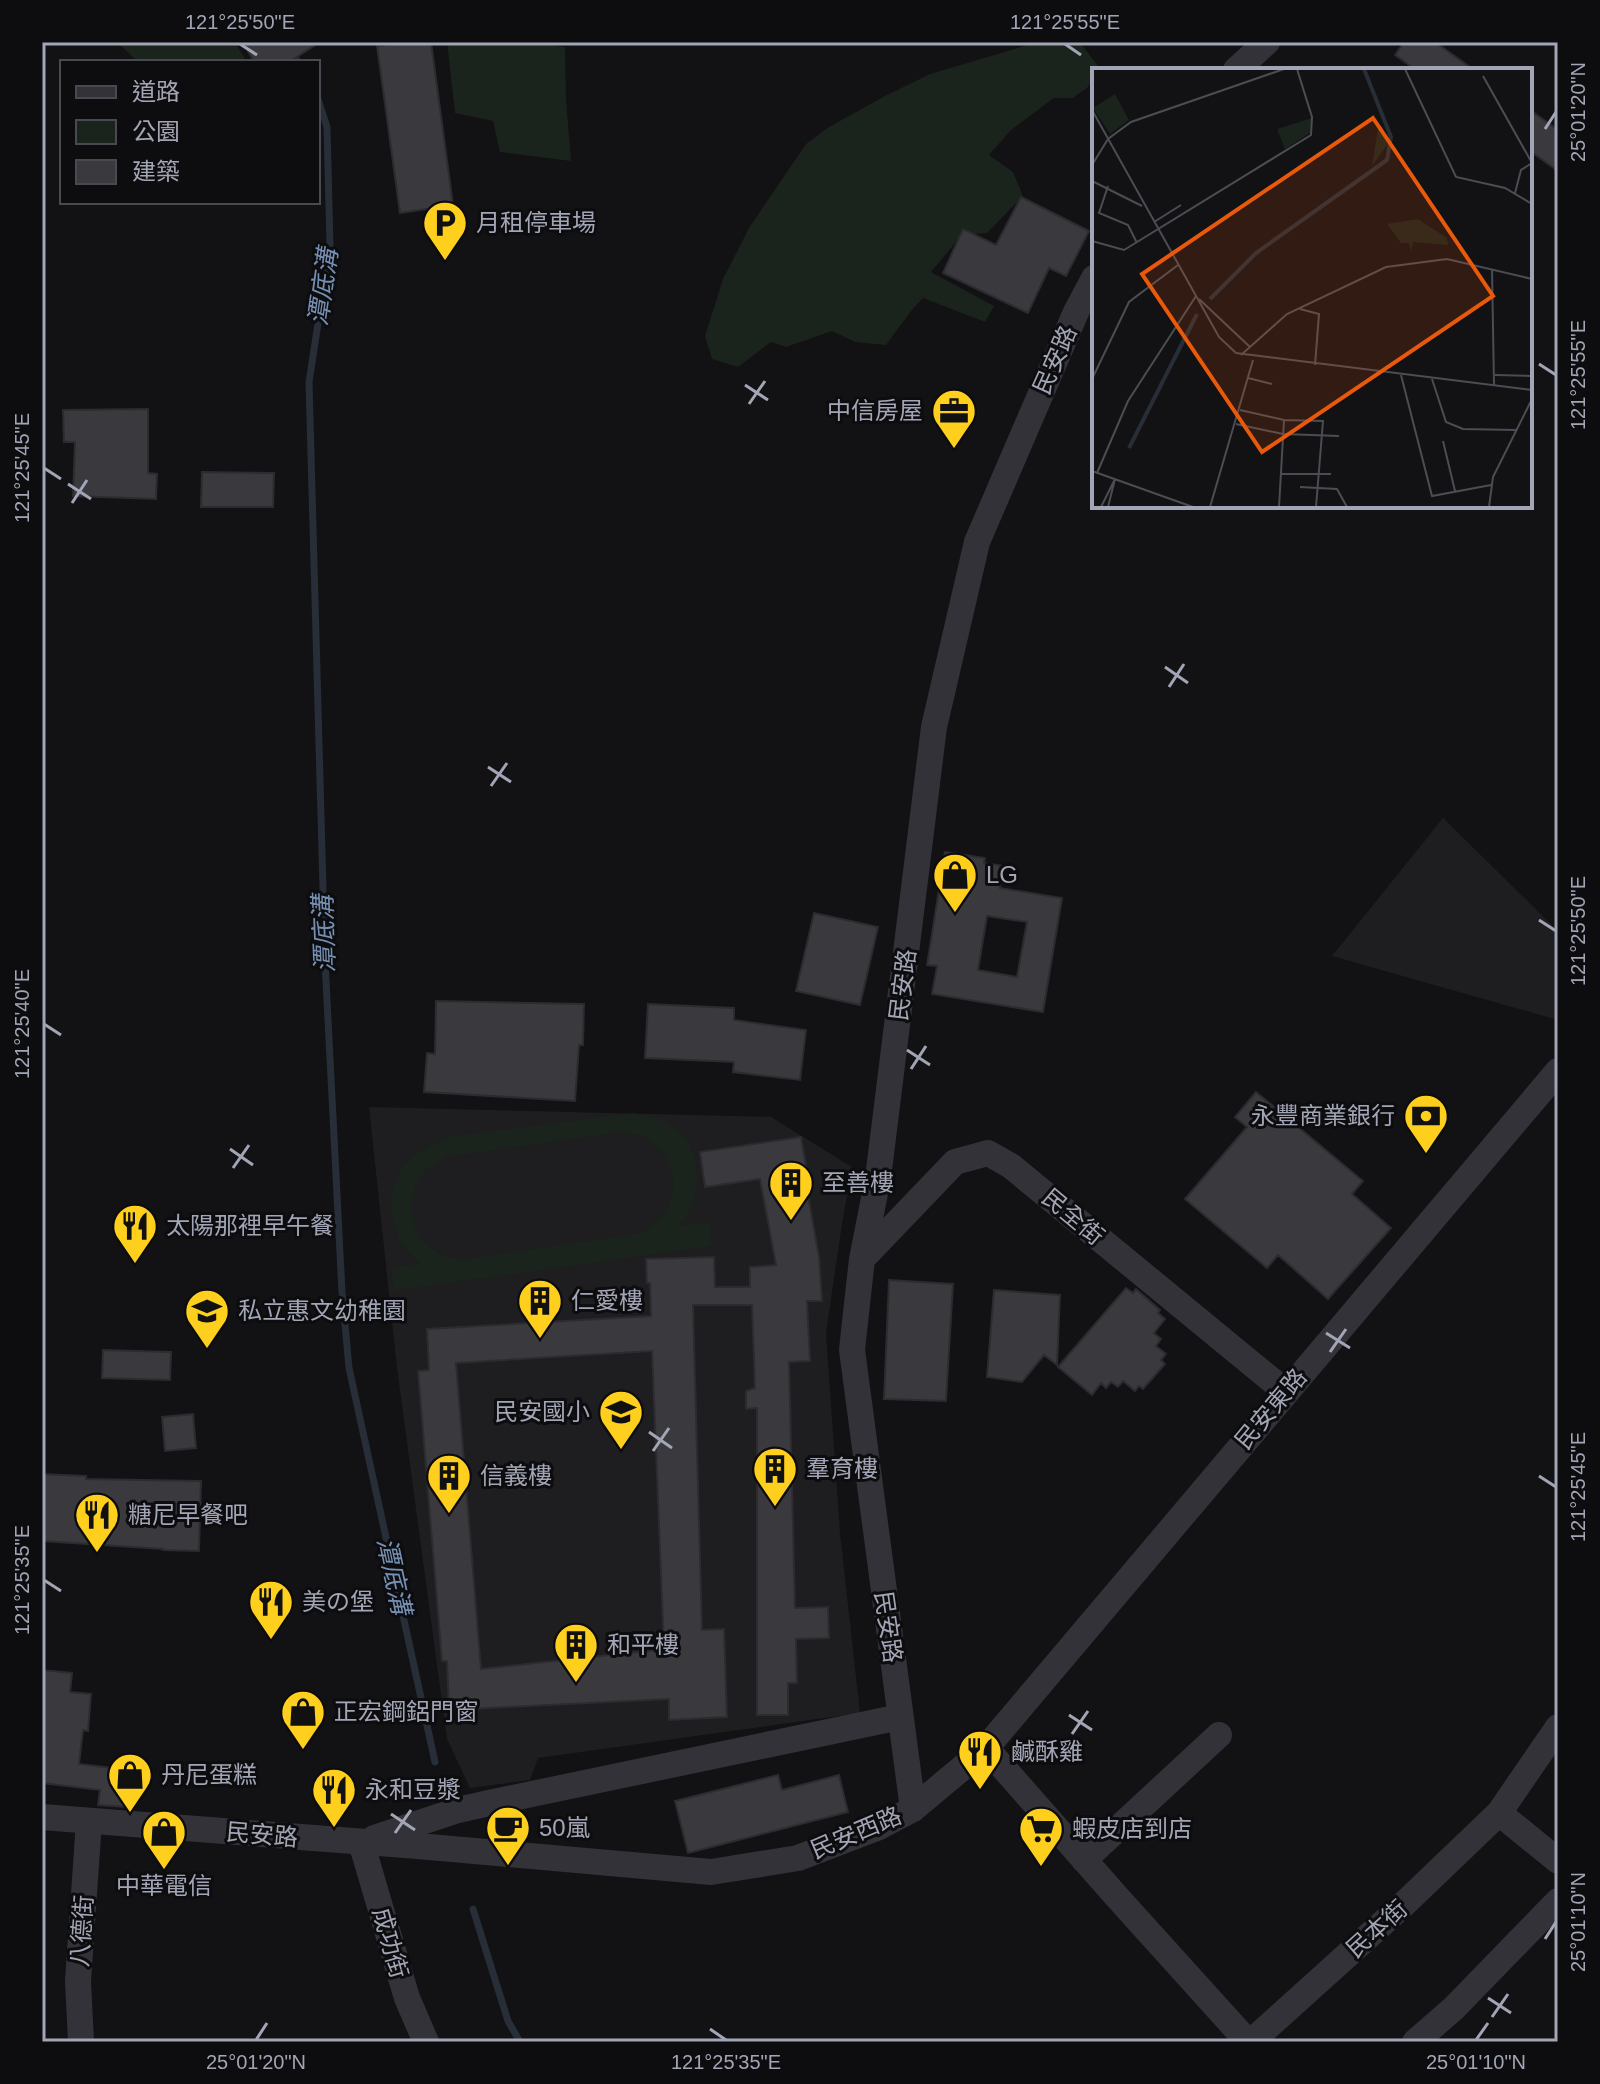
<svg xmlns="http://www.w3.org/2000/svg" width="1600" height="2084" font-family="Arial,'Noto Sans TC','Noto Sans JP',sans-serif">
<style>
.built{fill:#1e1d20}
.green{fill:#1b231d;fill-rule:evenodd}
.lines{fill:none;stroke-linecap:round;stroke-linejoin:round}
.stream{stroke:#272e38;stroke-width:7}
.building{fill:#39393e;stroke:#2c2b2f;stroke-width:2;fill-rule:evenodd}
.minor{stroke:#323238;stroke-width:26}
.ticks{fill:none;stroke:#a2a5b5;stroke-width:3}
.labels{text-anchor:middle;stroke-width:6;stroke-linejoin:round;paint-order:stroke}
.poi-label{font-size:24px;fill:#a2a5b5;stroke:#0d0c0e;text-anchor:start}
.street-label{font-size:24px;fill:#a2a5b5;stroke:#0d0c0e}
.water-label{font-size:26px;font-style:italic;fill:#758fb3;stroke:#0d0c0e}
.inset-river{fill:none;stroke:#272e38;stroke-width:4}
.inset-road{fill:none;stroke:#4c4c54;stroke-width:2}
.view{fill:#e8590c;fill-opacity:0.15;stroke:#e8590c;stroke-width:4}
.inset-edge{fill:none;stroke:#a2a5b5;stroke-width:4}
.neatline{fill:none;stroke:#a2a5b5;stroke-width:3}
.ticks-label{font-size:20px;text-anchor:middle;fill:#a2a5b5}
</style>
<rect width="100%" height="100%" fill="#121113"/>
<path class="built" d="M 1443,818 L 1558,931 L 1558,1020 L 1332,956 Z
M 369,1107 L 771,1117 L 852,1167 L 842,1224 L 826,1333 L 840,1533 L 860,1713 L 538,1758 L 530,1780 L 470,1788 L 447,1739 L 397,1368 Z"/>
<path class="green" d="M 117,42 L 235,42 L 247,62 L 138,62 Z
M 447,42 L 524,42 L 565,47 L 566,99 L 571,161 L 500,152 L 493,121 L 455,113 Z
M 1038,42 L 1068,42 L 1082,45 L 1098,66 L 1096,70 L 1094,70 L 1094,75 L 1088,87 L 1073,98 L 1054,98 L 1011,130 L 989,155 L 1013,172 L 1023,196 L 987,233 L 962,235 L 931,272 L 994,306 L 985,322 L 923,298 L 911,311 L 886,345 L 855,342 L 832,331 L 786,347 L 771,342 L 738,367 L 712,359 L 705,336 L 723,279 L 749,228 L 806,144 L 829,127 L 883,97 L 930,74 Z
M 633,1113 C 648,1116 661,1119 674,1128 C 700,1146 702,1184 690,1210 C 688,1215 683,1220 679,1225 L 709,1222 L 712,1246 L 394,1291 L 391,1268 L 422,1263 C 389,1244 381,1193 405,1164 C 417,1150 432,1144 447,1137 ZM 623,1132 C 629,1134 636,1134 642,1136 C 670,1149 682,1186 665,1212 C 659,1222 650,1227 641,1233 L 466,1259 C 455,1258 445,1257 435,1251 C 406,1233 404,1190 429,1168 C 434,1163 441,1161 446,1157 Z"/>
<g class="lines">
<path class="stream" d="M 285,42 L 298,62
M 318,99 L 327,127 L 330,245 L 309,382 L 325,961 L 342,1292 L 349,1368 L 435,1762
M 473,1909 L 508,2021 L 520,2042"/>
</g>
<path class="building" d="M 243,42 L 320,42 L 289,62 L 254,62 Z
M 405,42 L 431,42 L 453,205 L 400,213 L 377,46 Z
M 1404,42 L 1435,42 L 1474,70 L 1416,70 L 1395,55 Z
M 1530,110 L 1558,130 L 1558,171 L 1530,151 Z
M 1021,197 L 1089,231 L 1066,276 L 1049,268 L 1028,313 L 943,273 L 963,229 L 996,245 Z
M 148,409 L 148,473 L 157,474 L 156,499 L 73,496 L 75,442 L 64,442 L 63,410 Z
M 202,472 L 274,473 L 273,507 L 201,507 Z
M 945,852 L 985,858 L 984,863 L 1004,866 L 1000,888 L 1062,898 L 1043,1012 L 932,994 L 937,966 L 927,965 ZM 987,916 L 1027,922 L 1017,977 L 978,970 Z
M 814,913 L 878,927 L 860,1005 L 796,991 Z
M 436,1001 L 584,1004 L 583,1045 L 579,1045 L 575,1101 L 424,1092 L 427,1053 L 435,1054 Z
M 648,1004 L 734,1008 L 734,1020 L 806,1030 L 800,1080 L 733,1072 L 734,1062 L 645,1058 Z
M 1256,1092 L 1363,1181 L 1352,1194 L 1391,1228 L 1328,1299 L 1278,1255 L 1267,1268 L 1185,1199 L 1247,1127 L 1235,1117 Z
M 801,1137 L 808,1177 L 805,1178 L 819,1257 L 822,1301 L 807,1301 L 810,1361 L 789,1362 L 795,1608 L 828,1607 L 829,1638 L 796,1639 L 797,1683 L 788,1683 L 788,1715 L 757,1715 L 757,1408 L 746,1409 L 746,1391 L 755,1388 L 752,1305 L 693,1305 L 702,1630 L 724,1629 L 727,1717 L 669,1720 L 669,1699 L 449,1710 L 447,1661 L 442,1661 L 418,1371 L 429,1370 L 427,1329 L 651,1316 L 650,1283 L 647,1283 L 646,1259 L 714,1257 L 715,1287 L 750,1287 L 750,1267 L 776,1265 L 760,1179 L 705,1187 L 700,1152 ZM 652,1351 L 664,1649 L 481,1669 L 456,1363 Z
M 889,1280 L 953,1284 L 946,1401 L 884,1399 Z
M 1126,1288 L 1133,1293 L 1136,1289 L 1160,1310 L 1158,1313 L 1165,1319 L 1154,1333 L 1161,1339 L 1156,1346 L 1166,1354 L 1161,1360 L 1165,1364 L 1143,1389 L 1139,1386 L 1135,1391 L 1123,1381 L 1118,1387 L 1111,1382 L 1106,1388 L 1101,1383 L 1092,1395 L 1058,1367 Z
M 994,1290 L 1060,1295 L 1057,1365 L 1044,1355 L 1022,1382 L 987,1377 Z
M 103,1350 L 171,1352 L 170,1380 L 102,1378 Z
M 193,1414 L 196,1448 L 165,1451 L 162,1417 Z
M 42,1474 L 86,1476 L 86,1479 L 201,1481 L 199,1551 L 163,1550 L 163,1549 L 42,1541 Z
M 42,1670 L 72,1673 L 70,1692 L 91,1694 L 88,1731 L 83,1730 L 79,1764 L 129,1770 L 125,1807 L 98,1805 L 100,1790 L 42,1783 Z
M 778,1775 L 782,1790 L 839,1775 L 848,1812 L 688,1853 L 675,1801 Z"/>
<g class="lines">
<path class="minor" d="M 1236,70 L 1267,42
M 862,1259 L 955,1162 L 988,1153 L 1011,1166 L 1286,1392
M 986,1748 L 1117,1897 L 1248,2042
M 913,1809 L 852,1350 L 856,1313 L 862,1259 L 878,1178 L 934,727 L 977,542 L 1076,312 L 1094,278
M 1499,1813 L 1558,1861
M 42,1817 L 418,1846 L 711,1872 L 798,1858 L 879,1827 L 913,1809 L 986,1748 L 1558,1071
M 374,1838 L 458,1810 L 489,1803 L 900,1717
M 361,1842 L 407,1998 L 426,2042
M 1084,1860 L 1219,1735
M 81,2042 L 78,1981 L 89,1821
M 1251,2042 L 1404,1904 L 1499,1813 L 1558,1727
M 1415,2042 L 1454,2008 L 1558,1901"/>
</g>
<path class="ticks" d="M 240,44 L 257,55M 1065,44 L 1081,55M 1545,129 L 1556,112M 1539,364 L 1556,375M 745,385 L 768,400M 749,404 L 765,381M 44,468 L 61,479M 68,484 L 91,499M 72,503 L 87,480M 1165,667 L 1188,683M 1169,687 L 1184,664M 488,767 L 511,782M 491,786 L 507,763M 1539,920 L 1556,931M 44,1024 L 61,1035M 907,1050 L 930,1065M 911,1069 L 926,1046M 230,1149 L 253,1165M 233,1168 L 249,1145M 1326,1333 L 1350,1348M 1330,1352 L 1346,1329M 649,1432 L 672,1448M 653,1451 L 669,1428M 1539,1476 L 1556,1487M 44,1580 L 61,1591M 1069,1715 L 1092,1730M 1072,1734 L 1088,1711M 391,1814 L 415,1830M 395,1833 L 411,1810M 1545,1939 L 1556,1922M 1488,1998 L 1511,2013M 1492,2017 L 1508,1994M 710,2029 L 726,2040M 256,2040 L 267,2023M 1476,2040 L 1488,2023"/>
<defs>
<g id="parking-pin" transform="scale(2.3)"><path d="M0 17L-7.5 6A9.5 9.5 0 1 1 7.5 6Z" fill="#ffcf1e" stroke="#0d0c0e"/><path d="M-3.5-5.5H1a3.5 3.5 0 0 1 0 7H-1V5.5H-3.5ZM-1-3.4V-.6H.8a1.4 1.4 0 0 0 0-2.8Z" fill="#111"/></g>
<g id="office-pin" transform="scale(2.3)"><path d="M0 17L-7.5 6A9.5 9.5 0 1 1 7.5 6Z" fill="#ffcf1e" stroke="#0d0c0e"/><path d="M-6-3h4V-5.5h4V-3h4V5H-6ZM-1-4.5V-3h2v-1.5ZM-6 0V1H6V0Z" fill="#111"/></g>
<g id="shop-pin" transform="scale(2.3)"><path d="M0 17L-7.5 6A9.5 9.5 0 1 1 7.5 6Z" fill="#ffcf1e" stroke="#0d0c0e"/><path d="M-5-2.5h2.3a2.7 3.5 0 0 1 5.4 0H5L5.5 6h-11ZM-1.5-2.5h3a1.5 2.3 0 0 0-3 0Z" fill="#111"/></g>
<g id="bank-pin" transform="scale(2.3)"><path d="M0 17L-7.5 6A9.5 9.5 0 1 1 7.5 6Z" fill="#ffcf1e" stroke="#0d0c0e"/><path d="M-6-4H6V4H-6ZM0-2.3a2.3 2.3 0 1 0 0 4.6a2.3 2.3 0 1 0 0-4.6Z" fill="#111"/></g>
<g id="building-pin" transform="scale(2.3)"><path d="M0 17L-7.5 6A9.5 9.5 0 1 1 7.5 6Z" fill="#ffcf1e" stroke="#0d0c0e"/><path d="M-4-6H4V6H1V3H-1V6H-4ZM-2.5-4.3h1.7v1.8h-1.7ZM.8-4.3h1.7v1.8H.8ZM-2.5-1h1.7V.8h-1.7ZM.8-1h1.7V.8H.8Z" fill="#111"/></g>
<g id="restaurant-pin" transform="scale(2.3)"><path d="M0 17L-7.5 6A9.5 9.5 0 1 1 7.5 6Z" fill="#ffcf1e" stroke="#0d0c0e"/><path d="M-5-6h1v4h1v-4h1v4h1v-4h1v5L-1.5 .5V6h-2V.5L-5-1ZM5-6V6H3V1.5H1.5Q1.5-4 5-6Z" fill="#111"/></g>
<g id="school-pin" transform="scale(2.3)"><path d="M0 17L-7.5 6A9.5 9.5 0 1 1 7.5 6Z" fill="#ffcf1e" stroke="#0d0c0e"/><path d="M0-5L7-2L0 1L-7-2ZM-4 1L0 2.5L4 1V4Q0 6-4 4Z" fill="#111"/></g>
<g id="cafe-pin" transform="scale(2.3)"><path d="M0 17L-7.5 6A9.5 9.5 0 1 1 7.5 6Z" fill="#ffcf1e" stroke="#0d0c0e"/><path d="M-5.5-4.5H6V0H3Q3 3.5 0 3.5H-2.5Q-5.5 3.5-5.5 0ZM3-3.2v2h1.7v-2ZM-6 4.5H4V6H-6Z" fill="#111"/></g>
<g id="supermarket-pin" transform="scale(2.3)"><path d="M0 17L-7.5 6A9.5 9.5 0 1 1 7.5 6Z" fill="#ffcf1e" stroke="#0d0c0e"/><path d="M-6-5.5h2.5l.6 2H6L4.5 2H-2.5L-4.4-4H-6ZM-1.5 3.2a1.3 1.3 0 1 0 .1 0ZM3 3.2a1.3 1.3 0 1 0 .1 0Z" fill="#111"/></g>
</defs>
<g fill-rule="evenodd">
<use href="#parking-pin" x="445" y="223"/>
<use href="#office-pin" x="954" y="411"/>
<use href="#shop-pin" x="955" y="875"/>
<use href="#bank-pin" x="1426" y="1116"/>
<use href="#building-pin" x="791" y="1183"/>
<use href="#restaurant-pin" x="135" y="1226"/>
<use href="#building-pin" x="540" y="1301"/>
<use href="#school-pin" x="207" y="1311"/>
<use href="#school-pin" x="621" y="1412"/>
<use href="#building-pin" x="775" y="1469"/>
<use href="#building-pin" x="449" y="1476"/>
<use href="#restaurant-pin" x="97" y="1515"/>
<use href="#restaurant-pin" x="271" y="1602"/>
<use href="#building-pin" x="576" y="1645"/>
<use href="#shop-pin" x="303" y="1712"/>
<use href="#restaurant-pin" x="980" y="1752"/>
<use href="#shop-pin" x="130" y="1775"/>
<use href="#restaurant-pin" x="334" y="1790"/>
<use href="#cafe-pin" x="508" y="1828"/>
<use href="#supermarket-pin" x="1041" y="1829"/>
<use href="#shop-pin" x="164" y="1832"/>
</g>
<g class="labels">
<g class="poi-label">
<text x="476" y="231">月租停車場</text>
<text x="923" y="419" text-anchor="end">中信房屋</text>
<text x="986" y="883">LG</text>
<text x="1395" y="1124" text-anchor="end">永豐商業銀行</text>
<text x="822" y="1191">至善樓</text>
<text x="166" y="1234">太陽那裡早午餐</text>
<text x="571" y="1309">仁愛樓</text>
<text x="238" y="1319">私立惠文幼稚園</text>
<text x="590" y="1420" text-anchor="end">民安國小</text>
<text x="806" y="1477">羣育樓</text>
<text x="480" y="1484">信義樓</text>
<text x="128" y="1523">糖尼早餐吧</text>
<text x="302" y="1610">美の堡</text>
<text x="607" y="1653">和平樓</text>
<text x="334" y="1720">正宏鋼鋁門窗</text>
<text x="1011" y="1760">鹹酥雞</text>
<text x="161" y="1783">丹尼蛋糕</text>
<text x="365" y="1798">永和豆漿</text>
<text x="539" y="1836">50嵐</text>
<text x="1072" y="1837">蝦皮店到店</text>
<text x="164" y="1894" text-anchor="middle">中華電信</text>
</g>
<g class="street-label">
<text transform="translate(1055 360) rotate(-66)" y="8">民安路</text>
<text transform="translate(903 985) rotate(-83)" y="8">民安路</text>
<text transform="translate(1073 1217) rotate(40)" y="8">民全街</text>
<text transform="translate(1271 1409) rotate(-50)" y="8">民安東路</text>
<text transform="translate(888 1627) rotate(82)" y="8">民安路</text>
<text transform="translate(856 1833) rotate(-23)" y="8">民安西路</text>
<text transform="translate(262 1835) rotate(5)" y="8">民安路</text>
<text transform="translate(1377 1929) rotate(-42)" y="8">民本街</text>
<text transform="translate(82 1931) rotate(-86)" y="8">八德街</text>
<text transform="translate(390 1943) rotate(74)" y="8">成功街</text>
</g>
<g class="water-label">
<text transform="translate(323 287) rotate(-82)" y="9">潭底溝</text>
<text transform="translate(324 934) rotate(-92)" y="9">潭底溝</text>
<text transform="translate(394 1576) rotate(78)" y="9">潭底溝</text>
</g>
</g>
<g transform="translate(1092 68)">
<rect width="440" height="440" fill="#121113"/>
<path d="M 23,26 L 37,52 L 18,66 L 1,40 ZM 220,50 L 218,65 L 193,81 L 185,61 ZM 290,58 L 296,76 L 280,98 L 286,60 ZM 326,151 L 355,170 L 356,177 L 321,174 L 319,184 L 317,175 L 309,175 L 295,156 Z" fill="#1b231d"/>
<path class="inset-river" d="M 118,231 L 164,185 L 295,92 L 299,69 L 272,1M 37,380 L 105,246"/>
<path class="inset-road" d="M 313,1 L 364,109 L 413,120 L 440,136M 391,8 L 440,95M 0,42 L 127,269 L 144,285 L 440,322M 0,97 L 16,71 L 39,54 L 192,1M 0,113 L 50,138M 16,118 L 7,145 L 36,157 L 45,175M 423,125 L 429,102 L 440,95M 62,154 L 89,137M 0,173 L 32,182 L 219,67 L 220,49 L 205,1M 400,201 L 402,317M 107,231 L 158,279M 208,241 L 227,246 L 223,297M 149,287 L 195,246 L 294,199 L 355,191 L 440,211M 309,307 L 340,428 L 399,417M 403,307 L 440,308M 156,310 L 180,316M 0,311 L 37,234 L 86,197M 340,311 L 354,354 L 371,361 L 424,362M 148,342 L 192,352 L 231,353 L 224,439M 144,356 L 191,366 L 247,368M 351,373 L 363,423M 0,403 L 101,439M 5,405 L 36,333 L 104,228M 189,406 L 239,406M 208,419 L 245,421 L 255,439M 9,439 L 23,411M 16,439 L 23,411M 118,439 L 161,292M 187,439 L 192,352M 397,439 L 401,409 L 440,331"/>
<path class="view" d="M 281,50 L 401,228 L 170,384 L 50,206 Z"/>
<rect width="440" height="440" class="inset-edge"/>
</g>
<rect width="1600" height="2084" fill="none" stroke="#0d0c0e" stroke-width="88"/>
<rect x="60" y="60" width="260" height="144" fill="#0d0c0e" stroke="#494951" stroke-width="2"/>
<rect x="76" y="86" width="40" height="12" fill="#323238" stroke="#494951" stroke-width="2"/>
<text x="132" y="100" font-size="24" fill="#a2a5b5">道路</text>
<rect x="76" y="120" width="40" height="24" fill="#1b231d" stroke="#494951" stroke-width="2"/>
<text x="132" y="140" font-size="24" fill="#a2a5b5">公園</text>
<rect x="76" y="160" width="40" height="24" fill="#39393e" stroke="#494951" stroke-width="2"/>
<text x="132" y="180" font-size="24" fill="#a2a5b5">建築</text>
<rect x="44" y="44" width="1512" height="1996" class="neatline"/>
<g class="ticks-label">
<text x="240" y="29">121°25'50"E</text>
<text x="1065" y="29">121°25'55"E</text>
<text transform="translate(1578 112) rotate(-90)" y="7">25°01'20"N</text>
<text transform="translate(1578 375) rotate(-90)" y="7">121°25'55"E</text>
<text transform="translate(22 468) rotate(-90)" y="7">121°25'45"E</text>
<text transform="translate(1578 931) rotate(-90)" y="7">121°25'50"E</text>
<text transform="translate(22 1024) rotate(-90)" y="7">121°25'40"E</text>
<text transform="translate(1578 1487) rotate(-90)" y="7">121°25'45"E</text>
<text transform="translate(22 1580) rotate(-90)" y="7">121°25'35"E</text>
<text transform="translate(1578 1922) rotate(-90)" y="7">25°01'10"N</text>
<text x="256" y="2069">25°01'20"N</text>
<text x="726" y="2069">121°25'35"E</text>
<text x="1476" y="2069">25°01'10"N</text>
</g>
</svg>
